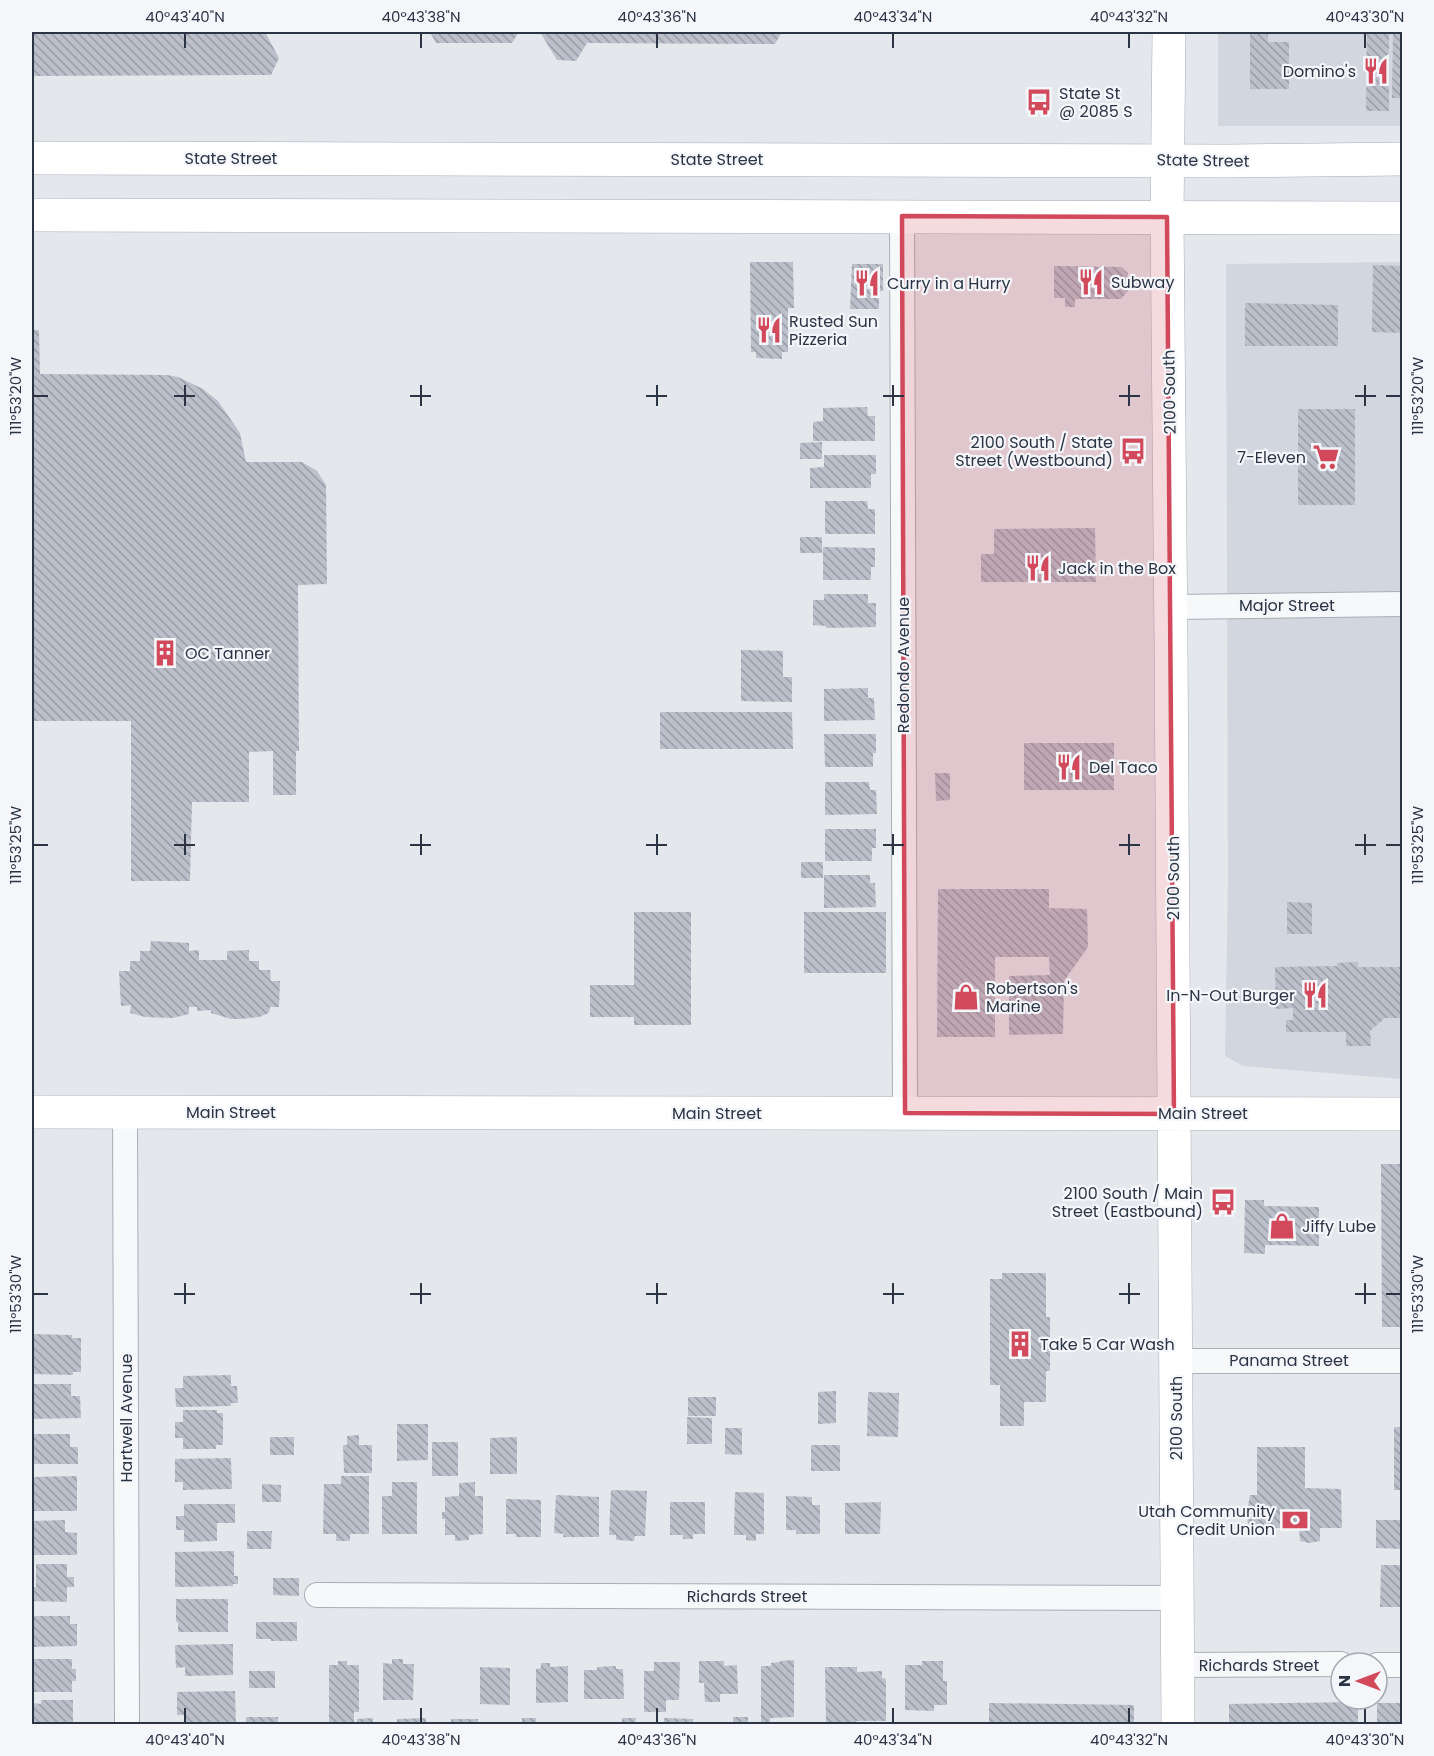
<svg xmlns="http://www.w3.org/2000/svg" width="1434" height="1756" font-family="Poppins,sans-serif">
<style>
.built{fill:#d2d6de}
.building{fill:url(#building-back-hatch)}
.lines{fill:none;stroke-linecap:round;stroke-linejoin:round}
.street-casing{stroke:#a9aeb7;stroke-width:26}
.secondary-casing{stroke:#a9aeb7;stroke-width:34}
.primary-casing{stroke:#a3abb8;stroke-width:34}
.street{stroke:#f7f8fa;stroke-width:24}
.secondary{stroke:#fff;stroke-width:33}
.primary{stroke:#fff;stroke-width:33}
.marked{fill:#d1495b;fill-opacity:0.2;stroke:#d1495b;stroke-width:4.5;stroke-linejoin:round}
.ticks{fill:none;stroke:#2b3445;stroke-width:2}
.labels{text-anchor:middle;stroke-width:4.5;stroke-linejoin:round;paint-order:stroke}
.poi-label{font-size:16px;fill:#2b3445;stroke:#f4f6f9;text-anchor:start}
.street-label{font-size:16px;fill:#2b3445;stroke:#f4f6f9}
.neatline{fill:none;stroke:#2b3445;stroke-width:2}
.ticks-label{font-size:15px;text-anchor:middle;fill:#2b3445}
</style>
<defs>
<pattern id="building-back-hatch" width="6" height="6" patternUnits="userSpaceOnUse" patternTransform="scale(1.5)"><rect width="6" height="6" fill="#bbc0ca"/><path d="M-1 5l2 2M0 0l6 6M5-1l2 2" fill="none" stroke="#989da6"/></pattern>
</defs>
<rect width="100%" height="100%" fill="#e4e7ec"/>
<path class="built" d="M 1218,32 L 1402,32 L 1402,126 L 1218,126 Z
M 1402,262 L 1402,1079 L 1243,1066 L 1225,1056 L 1228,881 L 1226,264 Z"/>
<path class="building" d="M 32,32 L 265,32 L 279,58 L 271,75 L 32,76 Z
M 430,32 L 519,32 L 512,43 L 436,43 Z
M 540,32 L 782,32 L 775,44 L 587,43 L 576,61 L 557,60 Z
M 1250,32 L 1268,32 L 1268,42 L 1289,42 L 1289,89 L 1250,89 Z
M 1367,32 L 1389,32 L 1389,111 L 1366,111 Z
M 1393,32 L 1402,32 L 1402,98 L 1392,98 Z
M 750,262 L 793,262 L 794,308 L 788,308 L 788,352 L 782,352 L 782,359 L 756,358 L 756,352 L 751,352 Z
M 852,264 L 883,264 L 883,291 L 879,291 L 879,309 L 850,309 Z
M 1373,265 L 1402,266 L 1402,333 L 1372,332 Z
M 1054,266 L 1121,267 L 1128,273 L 1128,291 L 1121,299 L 1075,299 L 1075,307 L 1065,307 L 1065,298 L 1054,298 Z
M 1245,303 L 1338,305 L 1338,346 L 1245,346 Z
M 32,330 L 39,330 L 40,374 L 167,375 L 178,377 L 203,389 L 218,401 L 240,433 L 246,462 L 302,462 L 317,471 L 326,485 L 327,584 L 298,585 L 299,751 L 296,751 L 296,795 L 273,795 L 273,751 L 249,752 L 249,802 L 192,802 L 190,881 L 131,881 L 131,721 L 32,721 Z
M 867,407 L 868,416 L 875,416 L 875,441 L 813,441 L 813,422 L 823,421 L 823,408 Z
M 1298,409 L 1355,409 L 1355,505 L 1298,505 Z
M 822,442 L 822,459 L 800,459 L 800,443 Z
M 824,455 L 876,455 L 876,474 L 871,474 L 871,488 L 810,488 L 810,468 L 824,467 Z
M 825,501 L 867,501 L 868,509 L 875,509 L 875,534 L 825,534 Z
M 1095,528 L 1096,582 L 981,582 L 981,554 L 994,554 L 994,529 Z
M 800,537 L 822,537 L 822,553 L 800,553 Z
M 823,547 L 875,548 L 875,567 L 871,567 L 871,580 L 823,580 Z
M 824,594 L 868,594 L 868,603 L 876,603 L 876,627 L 826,628 L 826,626 L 813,625 L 813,600 L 824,600 Z
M 741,650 L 783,651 L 783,677 L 792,677 L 792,702 L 741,701 Z
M 868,688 L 868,698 L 874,698 L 875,720 L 824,721 L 824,689 Z
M 660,712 L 792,712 L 793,749 L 660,749 Z
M 824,734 L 876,734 L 876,753 L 873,753 L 873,767 L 825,767 Z
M 1024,743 L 1114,743 L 1114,790 L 1024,790 Z
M 935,773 L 950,773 L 950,800 L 936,801 Z
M 825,782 L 869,782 L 870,790 L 876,790 L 877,814 L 825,815 Z
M 825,829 L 876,829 L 876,848 L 872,848 L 872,861 L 825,861 Z
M 801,862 L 823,862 L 823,878 L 801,878 Z
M 824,875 L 870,875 L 870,883 L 875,883 L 876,907 L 824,908 Z
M 938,889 L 1049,889 L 1049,908 L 1087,909 L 1088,947 L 1064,981 L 1063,1034 L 1009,1035 L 1009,976 L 1050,975 L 1049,957 L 995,957 L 995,1037 L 937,1037 Z
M 1287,902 L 1312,903 L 1312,934 L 1287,934 Z
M 634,912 L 691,912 L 691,1025 L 634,1025 L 634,1017 L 590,1017 L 590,985 L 634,985 Z
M 804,912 L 886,912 L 886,973 L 804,973 Z
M 151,941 L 189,943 L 189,951 L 199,950 L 199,960 L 227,960 L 227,951 L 249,950 L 249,961 L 259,961 L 259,970 L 270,970 L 271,981 L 280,981 L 279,1007 L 270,1007 L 269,1013 L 259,1017 L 241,1019 L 231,1019 L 211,1013 L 211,1010 L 197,1011 L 197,1007 L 189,1007 L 189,1014 L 172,1018 L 145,1017 L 130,1013 L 131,1005 L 121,1006 L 119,971 L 130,971 L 130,961 L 140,961 L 140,951 L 150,951 Z
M 1358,962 L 1358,967 L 1402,967 L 1402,1018 L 1385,1018 L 1370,1031 L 1371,1046 L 1346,1046 L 1346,1032 L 1286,1032 L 1286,1020 L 1293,1020 L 1293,1008 L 1276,1009 L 1275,967 L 1337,966 L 1337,963 Z
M 1381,1164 L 1402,1164 L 1402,1327 L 1382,1327 Z
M 1245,1200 L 1264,1200 L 1264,1206 L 1319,1207 L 1319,1246 L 1265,1245 L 1265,1254 L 1244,1253 Z
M 1002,1273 L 1046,1273 L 1046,1317 L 1050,1317 L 1050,1371 L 1046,1371 L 1046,1402 L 1024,1402 L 1024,1426 L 1000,1426 L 1000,1385 L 990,1385 L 990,1279 L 1002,1279 Z
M 32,1334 L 72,1335 L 72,1338 L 81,1338 L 81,1372 L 73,1372 L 73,1375 L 32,1374 Z
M 231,1375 L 231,1386 L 237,1386 L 238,1403 L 231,1403 L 231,1406 L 176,1407 L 175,1388 L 183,1388 L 183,1376 Z
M 32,1384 L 71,1384 L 71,1396 L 80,1396 L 81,1418 L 32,1419 Z
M 836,1391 L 836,1423 L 818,1424 L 818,1392 Z
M 868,1392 L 899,1393 L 898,1437 L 867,1436 Z
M 688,1397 L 716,1397 L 716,1416 L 688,1416 Z
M 183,1410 L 217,1410 L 217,1413 L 223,1413 L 223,1445 L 216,1445 L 216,1449 L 183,1449 L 183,1438 L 175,1438 L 175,1422 L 183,1422 Z
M 687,1417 L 712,1418 L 712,1444 L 687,1444 Z
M 397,1424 L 428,1424 L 428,1460 L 397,1461 Z
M 1394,1427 L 1402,1427 L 1402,1490 L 1394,1490 Z
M 725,1428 L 742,1428 L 742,1455 L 725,1454 Z
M 32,1434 L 70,1434 L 70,1447 L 78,1447 L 78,1464 L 32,1464 Z
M 359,1435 L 359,1445 L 372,1445 L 372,1473 L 344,1473 L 343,1445 L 347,1445 L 347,1436 Z
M 270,1437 L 294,1437 L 294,1455 L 270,1455 Z
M 517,1437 L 517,1474 L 490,1474 L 490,1438 Z
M 432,1442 L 458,1442 L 458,1476 L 432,1476 Z
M 811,1445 L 840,1445 L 840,1471 L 811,1471 Z
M 1257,1447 L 1305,1447 L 1305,1488 L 1341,1489 L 1342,1528 L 1320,1528 L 1320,1541 L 1309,1543 L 1300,1541 L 1299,1528 L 1248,1528 L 1247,1512 L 1250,1495 L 1257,1495 Z
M 231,1458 L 232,1489 L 183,1490 L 183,1482 L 175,1482 L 175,1459 Z
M 77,1476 L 77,1511 L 32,1511 L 32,1477 Z
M 341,1476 L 369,1476 L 369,1534 L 350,1534 L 350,1541 L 336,1541 L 336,1534 L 323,1534 L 324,1484 L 341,1484 Z
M 392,1482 L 417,1482 L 417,1534 L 382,1534 L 382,1496 L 392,1496 Z
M 475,1482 L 475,1496 L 483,1496 L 483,1534 L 469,1535 L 469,1540 L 455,1541 L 455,1535 L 445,1535 L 445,1519 L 442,1519 L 442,1512 L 445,1512 L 445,1497 L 459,1496 L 459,1483 Z
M 262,1484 L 281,1485 L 281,1502 L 262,1502 Z
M 611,1490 L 647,1491 L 645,1536 L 635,1536 L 634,1541 L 616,1540 L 616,1535 L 609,1535 Z
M 735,1492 L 764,1493 L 764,1534 L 756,1534 L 756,1541 L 746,1540 L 746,1535 L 734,1535 Z
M 556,1495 L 599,1497 L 599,1537 L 563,1537 L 564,1534 L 554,1533 Z
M 786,1496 L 812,1497 L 812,1505 L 820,1505 L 820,1534 L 796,1534 L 796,1530 L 786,1530 Z
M 506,1499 L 541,1500 L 541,1537 L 516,1537 L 516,1534 L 506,1534 Z
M 670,1502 L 705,1502 L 705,1534 L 693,1534 L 693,1539 L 683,1539 L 683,1535 L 670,1535 Z
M 881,1502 L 880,1534 L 845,1534 L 845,1503 Z
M 184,1504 L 235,1504 L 235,1523 L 217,1523 L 217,1541 L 184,1542 L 184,1530 L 176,1530 L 176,1516 L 184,1516 Z
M 65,1520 L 65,1532 L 77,1533 L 77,1555 L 32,1555 L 32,1521 Z
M 1376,1520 L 1402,1520 L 1402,1549 L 1376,1548 Z
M 247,1531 L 272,1531 L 271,1549 L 247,1549 Z
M 234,1551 L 234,1576 L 238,1576 L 238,1584 L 233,1584 L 233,1586 L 175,1587 L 175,1552 Z
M 36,1564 L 67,1564 L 67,1577 L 74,1577 L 74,1587 L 67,1587 L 67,1602 L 32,1601 L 32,1587 L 36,1587 Z
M 1381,1565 L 1402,1565 L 1402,1607 L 1380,1607 Z
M 273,1578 L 299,1578 L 299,1596 L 273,1595 Z
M 176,1599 L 228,1599 L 228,1632 L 178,1632 L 178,1622 L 176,1622 Z
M 32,1616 L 70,1616 L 70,1624 L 77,1624 L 77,1646 L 32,1647 Z
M 256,1622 L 297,1622 L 297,1641 L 271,1641 L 271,1639 L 256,1639 Z
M 233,1644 L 233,1675 L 185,1676 L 185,1667 L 176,1668 L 175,1645 Z
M 32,1659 L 72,1659 L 72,1669 L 76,1669 L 76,1681 L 72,1681 L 72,1692 L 32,1692 Z
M 392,1659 L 403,1659 L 403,1664 L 414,1664 L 413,1700 L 383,1700 L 383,1663 L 392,1664 Z
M 794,1660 L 794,1717 L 770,1718 L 770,1722 L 761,1722 L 761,1666 L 771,1666 L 771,1663 L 780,1662 L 780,1661 Z
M 338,1661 L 347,1661 L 347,1665 L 359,1665 L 359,1712 L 354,1712 L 354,1723 L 329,1723 L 329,1665 L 338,1665 Z
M 699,1661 L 724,1661 L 724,1666 L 737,1665 L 738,1694 L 720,1694 L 720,1702 L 705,1702 L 704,1683 L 699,1683 Z
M 922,1661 L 943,1661 L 943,1681 L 947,1681 L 947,1705 L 934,1705 L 934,1711 L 905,1710 L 905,1665 L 922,1665 Z
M 654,1662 L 680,1662 L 679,1700 L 666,1700 L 666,1712 L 644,1712 L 644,1671 L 654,1671 Z
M 541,1663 L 550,1663 L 550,1667 L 568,1666 L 568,1702 L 536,1703 L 536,1669 L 541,1668 Z
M 616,1666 L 616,1669 L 623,1669 L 624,1699 L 584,1699 L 584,1670 L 597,1670 L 597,1667 Z
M 480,1667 L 510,1668 L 510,1705 L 480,1704 Z
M 825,1667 L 857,1667 L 857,1672 L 882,1671 L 882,1678 L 886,1679 L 886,1721 L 856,1721 L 856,1724 L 826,1723 Z
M 249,1671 L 275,1671 L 275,1688 L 249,1688 Z
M 235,1691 L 236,1724 L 185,1724 L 185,1715 L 177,1715 L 177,1692 Z
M 41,1700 L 73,1700 L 73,1724 L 32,1724 L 32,1703 L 41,1704 Z
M 1358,1702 L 1358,1724 L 1229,1724 L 1229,1704 Z
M 989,1703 L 1134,1705 L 1134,1724 L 989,1724 Z
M 1377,1703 L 1402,1703 L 1402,1724 L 1377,1724 Z
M 246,1717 L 278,1717 L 278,1724 L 246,1724 Z
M 733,1717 L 748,1717 L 748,1724 L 733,1724 Z
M 373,1718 L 373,1724 L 357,1724 L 357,1719 Z
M 426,1718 L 426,1724 L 397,1724 L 397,1719 Z
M 522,1718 L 536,1718 L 536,1724 L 522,1724 Z
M 622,1718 L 636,1718 L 635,1724 L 622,1724 Z
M 664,1718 L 693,1719 L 693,1724 L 664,1724 Z
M 451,1719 L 478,1719 L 478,1724 L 451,1724 Z"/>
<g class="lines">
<g class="street-casing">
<path id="street" d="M 902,216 L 905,1113
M 1171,607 L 1402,604
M 125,1112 L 127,1724
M 1176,1361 L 1402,1361
M 317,1595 L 1177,1598
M 1177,1665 L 1341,1664
M 1377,1665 L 1402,1665"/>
</g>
<g class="secondary-casing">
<path id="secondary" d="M 1169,32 L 1167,217 L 1171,644 L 1178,1724
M 32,1112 L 1402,1114"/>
</g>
<g class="primary-casing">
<path id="primary" d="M 32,158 L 1229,161 L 1402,159
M 32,215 L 1402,218"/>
</g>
<use href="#street" class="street"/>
<use href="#secondary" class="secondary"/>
<use href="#primary" class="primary"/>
</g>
<path class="marked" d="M 902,216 L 1167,217 L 1174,1114 L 905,1113 Z"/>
<path class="ticks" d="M 185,33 L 185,48M 421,33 L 421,48M 657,33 L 657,48M 893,33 L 893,48M 1129,33 L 1129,48M 1365,33 L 1365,48M 185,385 L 185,406M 421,385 L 421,406M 657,385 L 657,406M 893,385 L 893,406M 1129,385 L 1129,406M 1365,385 L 1365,406M 33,396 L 48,396M 174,396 L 195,396M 410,396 L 431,396M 646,396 L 667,396M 883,396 L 904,396M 1119,396 L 1140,396M 1355,396 L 1376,396M 1386,396 L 1401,396M 185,834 L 185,855M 421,834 L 421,855M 657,834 L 657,855M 893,834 L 893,855M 1129,834 L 1129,855M 1365,834 L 1365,855M 33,845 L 48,845M 174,845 L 195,845M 410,845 L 431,845M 646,845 L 667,845M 883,845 L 904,845M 1119,845 L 1140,845M 1355,845 L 1376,845M 1386,845 L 1401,845M 185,1283 L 185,1304M 421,1283 L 421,1304M 657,1283 L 657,1304M 893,1283 L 893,1304M 1129,1283 L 1129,1304M 1365,1283 L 1365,1304M 33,1294 L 48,1294M 174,1294 L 195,1294M 410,1294 L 431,1294M 646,1294 L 667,1294M 883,1294 L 904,1294M 1119,1294 L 1140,1294M 1355,1294 L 1376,1294M 1386,1294 L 1401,1294M 185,1708 L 185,1723M 421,1708 L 421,1723M 657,1708 L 657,1723M 893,1708 L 893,1723M 1129,1708 L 1129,1723M 1365,1708 L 1365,1723"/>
<defs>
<g id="restaurant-bare" transform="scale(2.07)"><path d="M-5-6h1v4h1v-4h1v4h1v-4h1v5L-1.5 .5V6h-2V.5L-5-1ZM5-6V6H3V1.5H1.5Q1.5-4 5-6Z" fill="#d1495b" stroke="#f4f6f9" stroke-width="2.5" paint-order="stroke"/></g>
<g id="bus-bare" transform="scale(2.07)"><path d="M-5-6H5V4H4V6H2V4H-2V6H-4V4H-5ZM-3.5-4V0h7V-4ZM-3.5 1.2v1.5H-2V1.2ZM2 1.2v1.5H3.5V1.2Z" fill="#d1495b" stroke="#f4f6f9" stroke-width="2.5" paint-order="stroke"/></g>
<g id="supermarket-bare" transform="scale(2.07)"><path d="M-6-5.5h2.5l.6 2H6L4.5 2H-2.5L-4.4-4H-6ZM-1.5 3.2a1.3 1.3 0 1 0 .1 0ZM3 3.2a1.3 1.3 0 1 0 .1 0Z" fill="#d1495b" stroke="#f4f6f9" stroke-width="2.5" paint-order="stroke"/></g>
<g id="building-bare" transform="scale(2.07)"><path d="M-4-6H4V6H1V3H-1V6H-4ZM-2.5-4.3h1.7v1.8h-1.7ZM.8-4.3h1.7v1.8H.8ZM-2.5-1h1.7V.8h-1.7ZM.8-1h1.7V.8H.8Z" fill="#d1495b" stroke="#f4f6f9" stroke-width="2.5" paint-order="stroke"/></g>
<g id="shop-bare" transform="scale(2.07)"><path d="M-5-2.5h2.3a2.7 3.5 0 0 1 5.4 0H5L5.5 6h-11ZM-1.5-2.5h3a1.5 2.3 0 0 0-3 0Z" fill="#d1495b" stroke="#f4f6f9" stroke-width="2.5" paint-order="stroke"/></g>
<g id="bank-bare" transform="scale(2.07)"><path d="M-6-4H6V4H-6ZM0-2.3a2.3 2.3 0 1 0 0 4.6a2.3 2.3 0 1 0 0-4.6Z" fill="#d1495b" stroke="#f4f6f9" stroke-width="2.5" paint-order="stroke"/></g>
</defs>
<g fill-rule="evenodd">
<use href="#restaurant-bare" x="1376" y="71"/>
<use href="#bus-bare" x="1039" y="102"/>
<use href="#restaurant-bare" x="1091" y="282"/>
<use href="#restaurant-bare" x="867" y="283"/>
<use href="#restaurant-bare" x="769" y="330"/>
<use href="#bus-bare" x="1133" y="451"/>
<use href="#supermarket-bare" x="1326" y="457"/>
<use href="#restaurant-bare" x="1038" y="568"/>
<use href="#building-bare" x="165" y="653"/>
<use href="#restaurant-bare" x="1069" y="767"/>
<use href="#restaurant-bare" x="1315" y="995"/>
<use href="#shop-bare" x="966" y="997"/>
<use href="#bus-bare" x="1223" y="1202"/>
<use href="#shop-bare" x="1282" y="1226"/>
<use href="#building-bare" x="1020" y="1344"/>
<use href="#bank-bare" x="1295" y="1520"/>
</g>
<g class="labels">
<g class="poi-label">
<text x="1356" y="77" text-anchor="end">Domino's</text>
<text x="1059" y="99">State St<tspan x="1059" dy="18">@ 2085 S</tspan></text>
<text x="1111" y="288">Subway</text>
<text x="887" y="289">Curry in a Hurry</text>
<text x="789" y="327">Rusted Sun<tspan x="789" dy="18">Pizzeria</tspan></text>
<text x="1113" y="448" text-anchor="end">2100 South / State<tspan x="1113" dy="18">Street (Westbound)</tspan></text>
<text x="1306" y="463" text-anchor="end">7-Eleven</text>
<text x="1058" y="574">Jack in the Box</text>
<text x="185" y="659">OC Tanner</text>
<text x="1089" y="773">Del Taco</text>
<text x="986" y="994">Robertson's<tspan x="986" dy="18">Marine</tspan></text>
<text x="1295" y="1001" text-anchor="end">In-N-Out Burger</text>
<text x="1203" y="1199" text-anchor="end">2100 South / Main<tspan x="1203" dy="18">Street (Eastbound)</tspan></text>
<text x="1302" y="1232">Jiffy Lube</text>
<text x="1040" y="1350">Take 5 Car Wash</text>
<text x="1275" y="1517" text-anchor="end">Utah Community<tspan x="1275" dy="18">Credit Union</tspan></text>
</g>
<g class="street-label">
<text x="231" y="164">State Street</text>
<text x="717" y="165">State Street</text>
<text transform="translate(1203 160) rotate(1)" y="6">State Street</text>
<text transform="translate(1169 392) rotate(-91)" y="6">2100 South</text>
<text x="1287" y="611">Major Street</text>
<text transform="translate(903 665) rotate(-90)" y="6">Redondo Avenue</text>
<text transform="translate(1173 878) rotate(-90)" y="6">2100 South</text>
<text x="231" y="1118">Main Street</text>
<text x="717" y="1119">Main Street</text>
<text x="1203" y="1119">Main Street</text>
<text x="1289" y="1366">Panama Street</text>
<text transform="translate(126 1418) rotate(-90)" y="6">Hartwell Avenue</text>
<text transform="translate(1176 1418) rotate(-90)" y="6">2100 South</text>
<text x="747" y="1602">Richards Street</text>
<text x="1259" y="1671">Richards Street</text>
</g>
</g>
<rect width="1434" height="1756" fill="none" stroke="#f4f6f9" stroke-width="66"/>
<g transform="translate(1359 1681) rotate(270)"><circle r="28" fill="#f4f6f9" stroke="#a4a8b1" stroke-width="1.5"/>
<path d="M0-4.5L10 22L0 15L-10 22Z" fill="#d1495b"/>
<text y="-9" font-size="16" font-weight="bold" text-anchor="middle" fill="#2b3445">N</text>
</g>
<rect x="33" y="33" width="1368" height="1690" class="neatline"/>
<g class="ticks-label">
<text x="185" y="22">40°43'40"N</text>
<text x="421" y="22">40°43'38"N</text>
<text x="657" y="22">40°43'36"N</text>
<text x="893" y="22">40°43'34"N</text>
<text x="1129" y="22">40°43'32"N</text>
<text x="1365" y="22">40°43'30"N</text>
<text transform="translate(1418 396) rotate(-90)" y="5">111°53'20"W</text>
<text transform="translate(16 396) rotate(-90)" y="5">111°53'20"W</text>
<text transform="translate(1418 845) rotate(-90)" y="5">111°53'25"W</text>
<text transform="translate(16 845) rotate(-90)" y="5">111°53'25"W</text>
<text transform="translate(1418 1294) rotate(-90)" y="5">111°53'30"W</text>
<text transform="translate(16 1294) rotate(-90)" y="5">111°53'30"W</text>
<text x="185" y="1745">40°43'40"N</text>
<text x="421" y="1745">40°43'38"N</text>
<text x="657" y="1745">40°43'36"N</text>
<text x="893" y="1745">40°43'34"N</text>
<text x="1129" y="1745">40°43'32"N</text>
<text x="1365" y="1745">40°43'30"N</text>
</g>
</svg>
